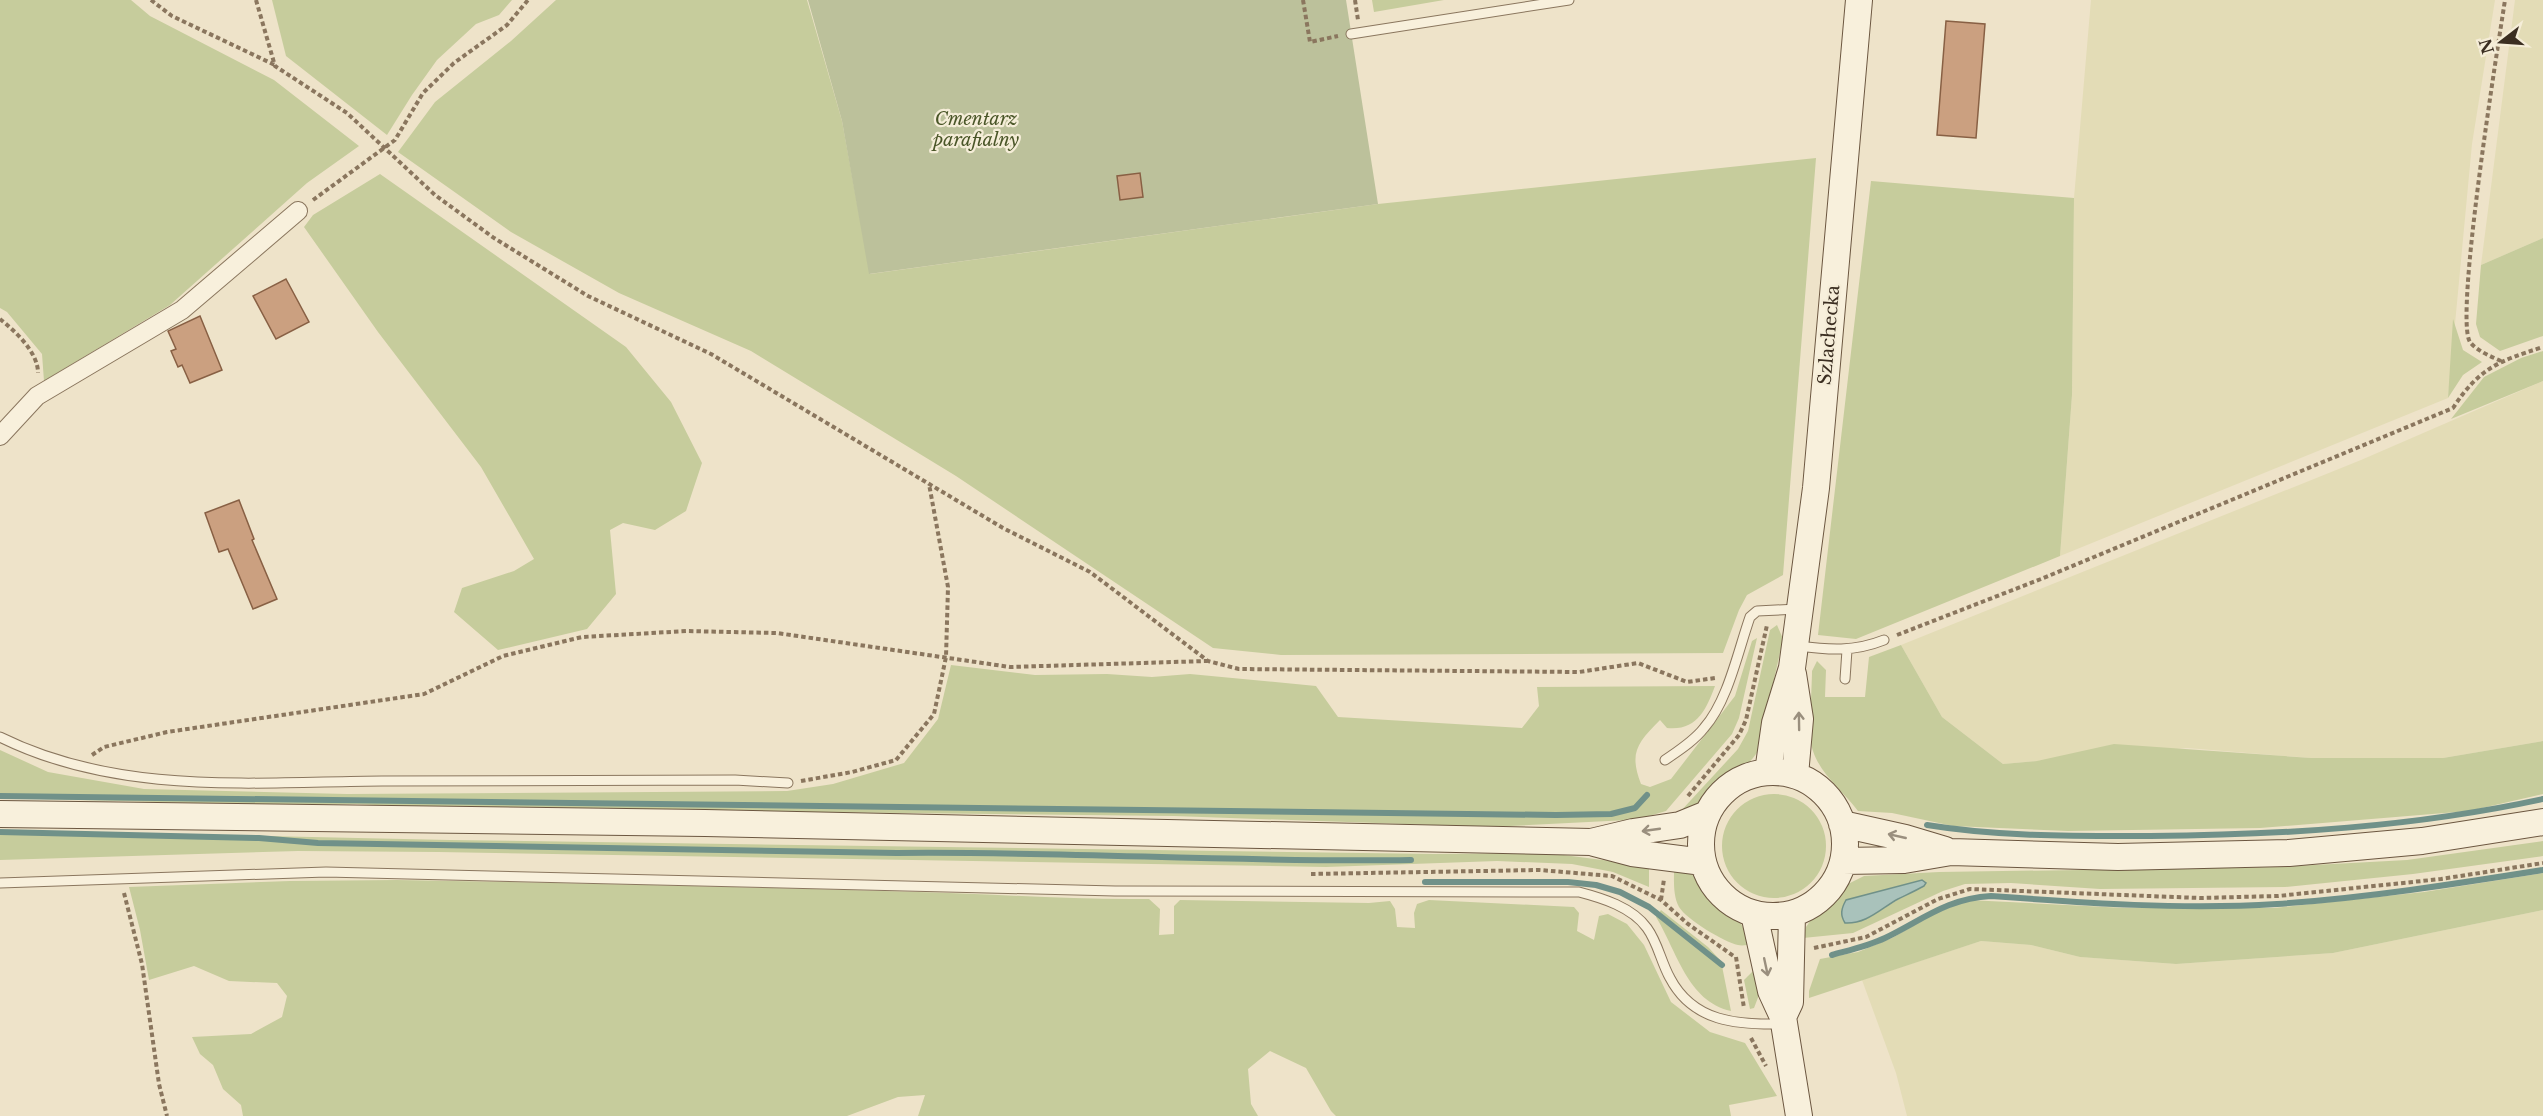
<svg xmlns="http://www.w3.org/2000/svg" width="2543" height="1116" font-family="'Libre Baskerville',serif">
<style>
.farmland{fill:#e3dcb6}
.green{fill:#c6cc9c;fill-rule:evenodd}
.cemetery{fill:#bcc19b}
.water{fill:#a9c2bb;stroke:#709189;stroke-width:1.5}
.lines{fill:none;stroke-linecap:round;stroke-linejoin:round}
.stream{stroke:#709189;stroke-width:6}
.building{fill:#cba080;stroke:#886044;stroke-width:1.5}
.lane-casing{stroke:#8a765e;stroke-width:11}
.street-casing{stroke:#8a765e;stroke-width:20}
.secondary-casing{stroke:#6c5741;stroke-width:28}
.path{stroke:#8a765e;stroke-width:4;stroke-dasharray:4.5 3;stroke-linecap:butt}
.lane{stroke:#f8f0dc;stroke-width:9}
.street{stroke:#f8f0dc;stroke-width:18}
.secondary{stroke:#f8f0dc;stroke-width:26}
.oneway{stroke:#9a8f7e}
.labels{text-anchor:middle;stroke-width:4.5;stroke-linejoin:round;paint-order:stroke}
.park-label{font-size:18px;font-style:italic;fill:#4a5628;stroke:#f5edd8}
.street-label{font-size:18px;fill:#3b2e21;stroke:#f5edd8}
</style>
<rect width="100%" height="100%" fill="#eee3c9"/>
<path class="farmland" d="M 2091,0 L 2495,0 L 2472,144 L 2448,398 L 2060,556 L 2072,395 L 2074,198 Z
M 2515,0 L 2543,0 L 2543,238 L 2481,265 Z
M 2543,381 L 2543,741 L 2443,758 L 2311,758 L 2187,748 L 2003,764 L 1942,717 L 1901,645 L 2361,460 Z
M 2543,910 L 2543,1116 L 1907,1116 L 1896,1073 L 1862,980 L 1981,941 L 2031,945 L 2080,957 L 2176,964 L 2333,953 Z"/>
<path class="green" d="M 0,0 L 131,0 L 150,16 L 274,80 L 359,146 L 307,183 L 170,305 L 44,381 L 42,354 L 7,312 L 0,308 Z
M 272,0 L 512,0 L 499,15 L 476,24 L 437,60 L 412,95 L 387,135 L 286,56 Z
M 556,0 L 807,0 L 842,121 L 870,274 L 1378,204 L 1816,158 L 1783,575 L 1747,595 L 1739,610 L 1723,653 L 1281,655 L 1213,648 L 956,476 L 751,351 L 619,293 L 511,232 L 398,152 L 435,102 L 511,41 Z
M 1372,0 L 1444,0 L 1374,12 Z
M 380,174 L 626,347 L 671,402 L 702,463 L 686,511 L 655,530 L 623,523 L 610,530 L 616,594 L 587,629 L 498,650 L 454,612 L 462,588 L 514,571 L 534,559 L 481,467 L 378,332 L 304,227 L 313,215 Z
M 1871,181 L 2074,198 L 2072,395 L 2060,556 L 1856,639 L 1818,635 Z
M 2543,238 L 2543,336 L 2500,351 L 2480,337 L 2476,324 L 2481,265 Z
M 2453,319 L 2463,350 L 2482,362 L 2463,375 L 2448,398 Z
M 2543,351 L 2543,381 L 2451,419 L 2484,377 L 2521,358 Z
M 1777,625 L 1783,639 L 1758,751 C 1747,769 1734,772 1719,785 C 1708,795 1700,806 1689,815 L 1679,813 L 1738,749 L 1748,731 L 1770,630 Z
M 1757,638 L 1739,718 L 1732,734 L 1666,811 L 1649,816 L 1648,819 L 1490,827 L 1174,816 L 429,808 L 357,804 L 274,805 L 0,798 L 0,750 L 48,772 L 144,789 L 347,794 L 787,791 L 833,784 L 904,763 L 938,719 L 951,665 L 1035,675 L 1107,674 L 1152,677 L 1190,674 L 1316,686 L 1338,717 L 1522,728 L 1539,706 L 1537,687 L 1715,686 C 1706,710 1697,731 1667,728 L 1660,720 C 1637,743 1629,753 1641,784 L 1650,787 L 1671,779 L 1735,696 L 1752,641 Z
M 1901,645 L 1942,717 L 2003,764 L 2037,761 L 2114,744 L 2311,758 L 2443,758 L 2543,741 L 2543,794 L 2469,811 L 2260,828 L 2068,831 L 1953,826 L 1892,813 L 1858,811 C 1843,791 1821,775 1813,751 C 1808,739 1812,688 1812,671 L 1817,661 L 1826,670 L 1825,697 L 1865,697 L 1869,657 Z
M1722 846a52 52 0 1 1 104 0a52 52 0 1 1-104 0Z
M 0,830 L 450,840 L 1434,854 L 1548,853 L 1649,866 L 1649,887 L 1613,872 L 1572,864 L 1497,861 L 1326,867 L 438,852 L 298,851 L 0,860 Z
M 2543,841 L 2543,856 L 2413,874 L 2285,887 L 2100,889 L 2011,883 L 1965,884 L 1943,891 L 1853,933 L 1803,938 L 1806,927 L 1815,914 L 1828,906 L 1848,884 L 1864,876 L 1939,872 L 2279,867 L 2407,860 ZM 1922,880 L 1924,886 L 1899,899 L 1867,919 L 1846,900 Z
M 1674,870 L 1690,873 L 1700,882 L 1711,900 L 1726,914 L 1740,922 L 1752,944 C 1748,945 1742,946 1738,945 C 1724,942 1686,919 1679,907 C 1673,896 1674,882 1674,870 Z
M 2543,873 L 2543,910 L 2333,953 L 2176,964 L 2080,957 L 2031,945 L 1981,941 L 1809,998 L 1809,991 L 1820,959 L 1858,952 L 1892,938 L 1934,914 L 1968,900 L 2125,908 L 2274,908 L 2424,892 Z
M 397,880 C 571,883 745,887 918,892 C 995,894 1072,900 1149,899 L 1160,909 L 1159,935 L 1174,934 L 1174,906 L 1180,900 L 1369,903 L 1390,901 L 1395,909 L 1397,927 L 1415,928 L 1414,913 L 1417,904 L 1429,900 L 1574,907 L 1579,913 L 1577,931 L 1594,940 L 1599,916 L 1608,914 L 1627,924 L 1644,945 L 1671,1002 L 1710,1032 L 1745,1043 L 1777,1096 L 1729,1105 L 1731,1116 L 1336,1116 L 1331,1111 L 1306,1068 L 1270,1051 L 1248,1069 L 1251,1104 L 1258,1116 L 918,1116 L 925,1095 L 898,1097 L 847,1116 L 243,1116 L 241,1105 L 223,1089 L 213,1065 L 200,1054 L 192,1037 L 251,1034 L 282,1017 L 287,996 L 277,983 L 229,981 L 194,966 L 149,980 L 140,930 L 129,887 L 290,881 Z
M 1661,910 L 1708,947 L 1721,961 L 1731,1011 C 1687,1001 1677,951 1656,917 Z
M 1755,969 L 1759,995 L 1754,1008 L 1750,1009 L 1744,980 Z"/>
<path class="cemetery" d="M 808,0 L 1346,0 L 1378,204 L 869,274 L 842,121 Z"/>
<path class="water" d="M 1922,880 L 1926,883 L 1924,886 C 1915,891 1906,895 1898,899 C 1880,909 1867,924 1845,923 C 1840,915 1841,909 1846,900 Z"/>
<g class="lines">
<path class="stream" d="M 0,796 L 1556,815 L 1611,814 L 1635,808 L 1647,795
M 1927,825 C 2000,837 2076,836 2150,836 C 2282,835 2414,827 2543,799
M 0,832 L 259,838 L 318,843 L 897,853 C 1068,851 1239,863 1411,860
M 1425,882 L 1568,882 L 1596,885 L 1620,892 L 1649,907 L 1722,965
M 1832,955 C 1850,950 1868,946 1885,938 C 1922,920 1948,898 1991,896 C 2086,903 2182,910 2277,904 C 2366,898 2455,884 2543,870"/>
</g>
<path class="building" d="M 1946,21 L 1985,24 L 1976,138 L 1937,135 Z
M 1140,173 L 1143,197 L 1120,200 L 1117,176 Z
M 286,279 L 309,322 L 276,339 L 253,296 Z
M 200,316 L 222,370 L 190,383 L 182,365 L 178,367 L 171,351 L 176,349 L 168,331 Z
M 239,500 L 254,539 L 252,540 L 277,599 L 253,609 L 228,549 L 219,552 L 205,513 Z"/>
<g class="lines">
<g class="lane-casing">
<path id="lane" d="M 1351,34 L 1569,0
M 1798,646 C 1829,650 1854,652 1884,640
M 1845,679 L 1847,650
M 0,737 C 119,796 254,782 382,781 C 500,781 618,781 735,780 L 788,783
M 1665,760 C 1678,751 1694,741 1704,728 C 1728,701 1738,651 1750,617 L 1757,611 L 1798,609
M 0,883 L 326,872 L 1115,891 L 1579,892 C 1602,898 1632,907 1647,928 C 1658,943 1661,962 1670,978 C 1693,1022 1737,1025 1782,1024"/>
</g>
<g class="street-casing">
<path id="street" d="M 0,436 L 37,396 L 182,310 L 298,211"/>
</g>
<g class="secondary-casing">
<path id="secondary" d="M 1793,674 L 1800,719 L 1795,775
M 1768,772 L 1775,723 L 1792,668 L 1816,488 L 1859,0
M1701 844a72 72 0 1 1 144 0a72 72 0 1 1-144 0Z
M 0,814 L 705,823 L 1591,842 L 1633,832 L 1680,825 L 1707,814
M 1842,824 L 1905,838 L 1945,850
M 1594,843 L 1632,853 L 1703,862
M 1843,861 L 1904,860 L 1951,852 L 2118,857 L 2289,853 L 2422,841 L 2543,822
M 1754,914 L 1771,991 L 1783,1017 L 1799,1116
M 1783,1017 L 1790,1002 L 1792,914"/>
</g>
<path class="path" d="M 151,0 L 172,16 L 275,65
M 256,0 L 275,66 L 347,113 L 435,195 L 494,238 L 588,296 L 711,354 L 1003,528 L 1090,572 L 1208,661 L 1239,669 L 1579,672 L 1638,663 L 1687,682 L 1715,678
M 1303,0 L 1310,42 L 1338,36
M 1355,0 L 1358,20
M 313,200 L 395,140 L 423,93 L 454,63 L 507,25 L 528,0
M 0,319 C 15,331 38,352 38,373
M 2501,361 C 2492,357 2477,351 2470,342 C 2454,318 2498,46 2505,0
M 1897,635 L 2041,579 L 2453,408 C 2479,368 2499,361 2543,347
M 92,755 L 104,747 L 167,732 L 424,694 L 503,656 L 582,637 L 687,631 L 777,633 L 1010,667 L 1207,661
M 801,781 L 852,772 L 896,760 L 934,714 L 946,657 L 948,587 L 929,484
M 1688,796 L 1739,735 L 1746,720 L 1767,625
M 1311,874 L 1539,870 L 1612,876 L 1661,900 L 1688,924 L 1735,957
M 124,893 L 142,964 L 159,1084 L 167,1116
M 1661,900 L 1664,879
M 1814,948 L 1866,937 L 1938,899 L 1970,889 L 2200,898 L 2278,896 L 2441,879 L 2543,863
M 1736,957 L 1744,1008
M 1751,1038 L 1766,1066"/>
<use href="#lane" class="lane"/>
<use href="#street" class="street"/>
<use href="#secondary" class="secondary"/>
</g>
<defs><path id="oneway-shaft" d="M-6 0H5M1.5-3L5.5 0L1.5 3" fill="none" stroke-width="1.6" stroke-linecap="round" stroke-linejoin="round" transform="scale(1.5)"/></defs>
<g class="oneway">
<use href="#oneway-shaft" transform="translate(1799 721) rotate(-91)"/>
<use href="#oneway-shaft" transform="translate(1651 830) rotate(172)"/>
<use href="#oneway-shaft" transform="translate(1897 836) rotate(-167)"/>
<use href="#oneway-shaft" transform="translate(1766 967) rotate(78)"/>
</g>
<g class="labels">
<g class="park-label">
<text x="976" y="125">Cmentarz<tspan x="976" dy="21">parafialny</tspan></text>
</g>
<g class="street-label">
<text transform="translate(1829 335) rotate(-85)" y="6">Szlachecka</text>
</g>
</g>
<g transform="translate(2501 42) rotate(253)" stroke="#f5edd8" stroke-width="4.5" paint-order="stroke">
<path d="M0-4.5L10 22L0 15L-10 22Z" fill="#3b2e21"/>
<text y="-9" font-size="16" font-weight="bold" text-anchor="middle" fill="#3b2e21">N</text>
</g>
</svg>
